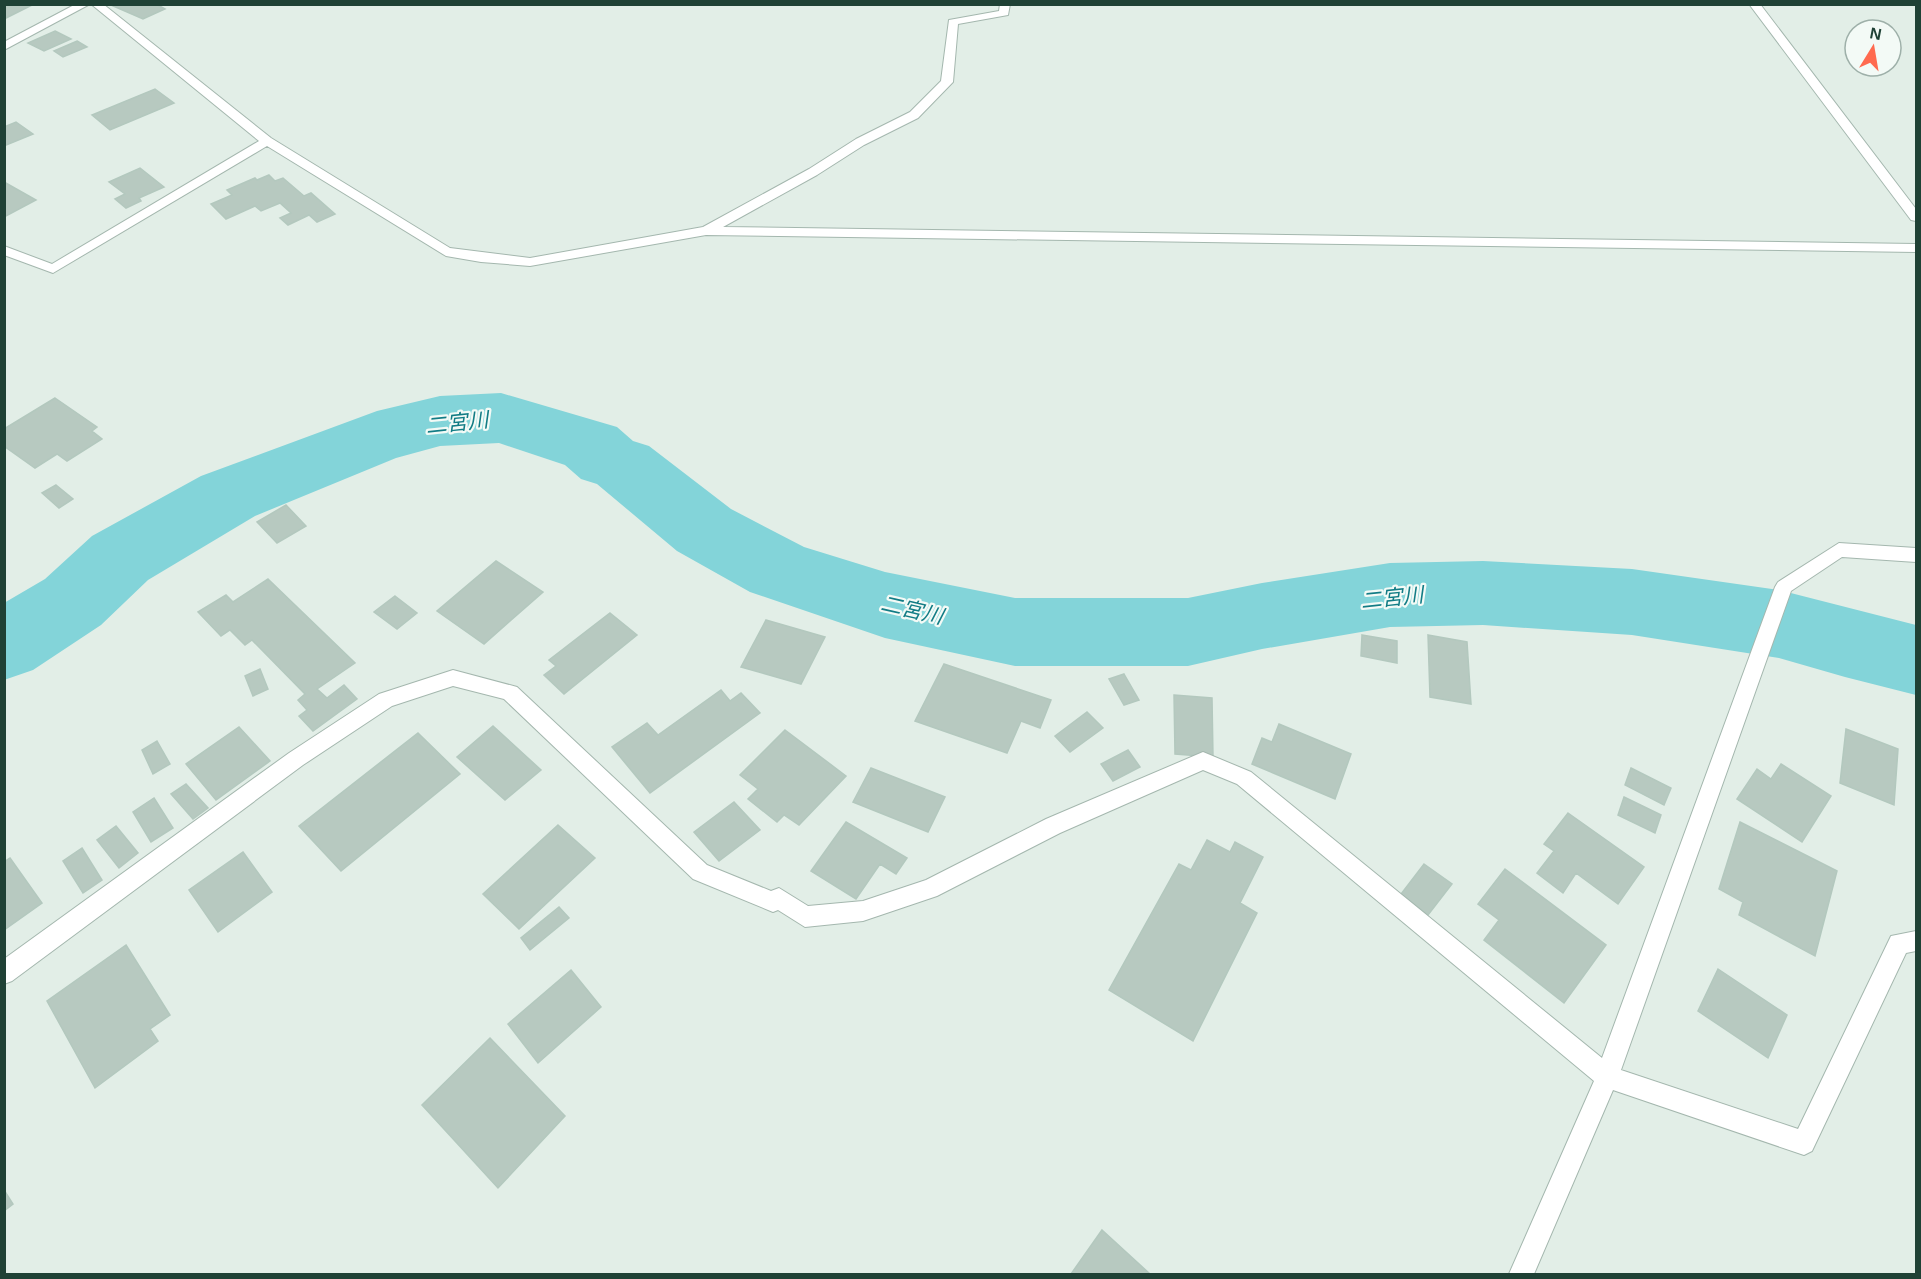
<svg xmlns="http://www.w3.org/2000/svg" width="1921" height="1279" font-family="Helvetica,'Noto Sans JP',sans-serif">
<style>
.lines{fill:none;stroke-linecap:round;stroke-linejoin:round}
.river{fill:#83d4d9;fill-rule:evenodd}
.building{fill:#b7c9c0;stroke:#b3c8be;stroke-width:1.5}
.minor-casing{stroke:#a4b7ae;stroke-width:2}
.minor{fill:#fff;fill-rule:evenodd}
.labels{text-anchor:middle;stroke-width:4.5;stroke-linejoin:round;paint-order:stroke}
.water-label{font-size:21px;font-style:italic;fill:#127c85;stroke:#f3faf6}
</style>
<rect width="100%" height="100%" fill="#e2eee7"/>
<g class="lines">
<path class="river" d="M 501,393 L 617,427 L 633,441 L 649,446 L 731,509 L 804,547 L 885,572 L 1015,598 L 1188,598 L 1262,583 L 1390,563 L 1483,561 L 1632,569 L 1779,590 L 1916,625 L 1916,695 L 1845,677 L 1779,658 L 1632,635 L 1483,625 L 1390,627 L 1262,649 L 1188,666 L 1015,666 L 885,638 L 750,592 L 677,551 L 597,484 L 581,479 L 565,465 L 499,443 L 440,446 L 396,458 L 255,516 L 148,580 L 101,625 L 33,670 L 4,680 L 4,603 L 45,579 L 92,536 L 201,476 L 377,411 L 440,396 Z"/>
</g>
<path class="building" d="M 4,4 L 34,4 L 6,18 Z
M 156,4 L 165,9 L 143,19 L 111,5 Z
M 55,31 L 71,39 L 44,51 L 28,43 Z
M 77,41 L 87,47 L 63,57 L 54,51 Z
M 155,89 L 174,103 L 110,130 L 92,115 Z
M 16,122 L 33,134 L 4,146 L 4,127 Z
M 140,168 L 164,187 L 139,198 L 141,201 L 126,208 L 115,199 L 125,194 L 109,182 Z
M 269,175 L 275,181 L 283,178 L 304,196 L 311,193 L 335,214 L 317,222 L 309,215 L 288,225 L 280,218 L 291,213 L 280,203 L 261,211 L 255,206 L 226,219 L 211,204 L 232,195 L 227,190 L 255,178 L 257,180 Z
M 4,182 L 36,200 L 4,217 Z
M 55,398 L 97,427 L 92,431 L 102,439 L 67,461 L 57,454 L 35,468 L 4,446 L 4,429 Z
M 56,485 L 73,499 L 59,508 L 42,493 Z
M 286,505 L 306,526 L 277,543 L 257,522 Z
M 496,561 L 543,592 L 484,644 L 437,611 Z
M 268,579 L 355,663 L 317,689 L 327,698 L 344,685 L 357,699 L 313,731 L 299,716 L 307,710 L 298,700 L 305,694 L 252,640 L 245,645 L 230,630 L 221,636 L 198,612 L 226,595 L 233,602 Z
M 395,596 L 417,613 L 397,629 L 374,612 Z
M 610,613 L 637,635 L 564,694 L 544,675 L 556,666 L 549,660 Z
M 766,620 L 825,637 L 801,684 L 741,667 Z
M 1362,635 L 1397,641 L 1397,663 L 1361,656 Z
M 1428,635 L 1467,642 L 1471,704 L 1430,697 Z
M 944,664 L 1051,700 L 1040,728 L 1021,721 L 1007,753 L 915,721 Z
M 260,669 L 268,689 L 253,696 L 245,676 Z
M 1124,674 L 1139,700 L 1124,705 L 1109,679 Z
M 721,690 L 730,701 L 741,693 L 760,713 L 650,793 L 612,747 L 647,723 L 658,735 Z
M 1174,695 L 1212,698 L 1213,757 L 1175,754 Z
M 1087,712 L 1103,728 L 1070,752 L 1055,736 Z
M 1279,724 L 1351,754 L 1335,799 L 1252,764 L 1262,738 L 1272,742 Z
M 493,726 L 541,770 L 505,800 L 457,757 Z
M 239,727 L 270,761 L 216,800 L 186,764 Z
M 1846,729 L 1898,749 L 1894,805 L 1840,783 Z
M 785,730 L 846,776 L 799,825 L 784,815 L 777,822 L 748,799 L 758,789 L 740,775 Z
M 418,733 L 460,774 L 341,871 L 299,826 Z
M 157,741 L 170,764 L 153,774 L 142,750 Z
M 1128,750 L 1140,767 L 1113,781 L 1101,764 Z
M 1781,764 L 1831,796 L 1802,842 L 1737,799 L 1757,769 L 1771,779 Z
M 871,768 L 945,797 L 928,832 L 853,802 Z
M 1631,768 L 1671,788 L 1664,805 L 1625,785 Z
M 186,784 L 208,808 L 193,819 L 171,794 Z
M 1624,797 L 1661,815 L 1655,833 L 1618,815 Z
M 154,798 L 173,828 L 151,842 L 133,812 Z
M 734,802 L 760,830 L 719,861 L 694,832 Z
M 1568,813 L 1644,867 L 1618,904 L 1576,873 L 1563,893 L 1537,873 L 1554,851 L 1544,844 Z
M 846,822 L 907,858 L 896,874 L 880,864 L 856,899 L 811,871 Z
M 1740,822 L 1837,871 L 1815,956 L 1739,915 L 1743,902 L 1719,889 Z
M 558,825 L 595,858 L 519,929 L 483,894 Z
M 116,826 L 138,853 L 119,868 L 97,840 Z
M 1207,840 L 1230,852 L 1235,842 L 1263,857 L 1240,903 L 1257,913 L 1193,1041 L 1109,990 L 1179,864 L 1191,870 Z
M 82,848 L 102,880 L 83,893 L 63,861 Z
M 243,852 L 272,892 L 218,932 L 189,890 Z
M 10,858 L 42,903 L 4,930 L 4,862 Z
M 1424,864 L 1452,884 L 1428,915 L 1401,894 Z
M 1505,869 L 1606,945 L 1564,1003 L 1484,940 L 1499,920 L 1478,904 Z
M 559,907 L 569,918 L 530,950 L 521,938 Z
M 126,945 L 170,1015 L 150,1029 L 158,1041 L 95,1088 L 47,1001 Z
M 1718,969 L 1787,1015 L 1768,1058 L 1698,1011 Z
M 571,970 L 601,1007 L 538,1063 L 508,1024 Z
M 490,1038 L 565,1116 L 498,1188 L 422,1105 Z
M 4,1190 L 13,1204 L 4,1211 Z
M 1102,1230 L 1150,1274 L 1071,1274 Z"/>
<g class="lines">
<g class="minor-casing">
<path id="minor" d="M 76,4 L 90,4 L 4,50 L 4,42 Z
M 91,4 L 103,4 L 271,138 L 450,248 L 530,258 L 703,227 L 809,169 L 856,139 L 910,112 L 941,81 L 949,20 L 999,11 L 1000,4 L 1010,4 L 1008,15 L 958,24 L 953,82 L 918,118 L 864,145 L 817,175 L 723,227 L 1916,244 L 1916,252 L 706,235 L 530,266 L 481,262 L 446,256 L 267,146 L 53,273 L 4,255 L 4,246 L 52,264 L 259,141 Z
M 1749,4 L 1760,4 L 1916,209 L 1916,221 L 1911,220 Z
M 1839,543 L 1916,548 L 1916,562 L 1842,557 L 1791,591 L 1621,1070 L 1798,1129 L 1891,936 L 1916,931 L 1916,951 L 1906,953 L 1812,1151 L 1804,1155 L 1613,1090 L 1534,1274 L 1509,1274 L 1594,1081 L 1237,784 L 1203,770 L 1060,833 L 937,896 L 863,921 L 805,927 L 778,910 L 773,912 L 693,879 L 504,699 L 453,686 L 392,706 L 303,765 L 12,981 L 4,984 L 4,959 L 289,753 L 379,694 L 453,670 L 517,687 L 707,865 L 771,891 L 779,888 L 808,906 L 863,901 L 926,880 L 1046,819 L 1203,752 L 1251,772 L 1602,1058 L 1775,587 L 1778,582 Z"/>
</g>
<use href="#minor" class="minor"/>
</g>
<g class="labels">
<g class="water-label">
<text transform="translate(457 423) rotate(-6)" y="7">二宮川</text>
<text transform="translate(1392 598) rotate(-6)" y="7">二宮川</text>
<text transform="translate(912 610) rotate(13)" y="7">二宮川</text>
</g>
</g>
<rect width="1921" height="1279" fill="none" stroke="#1f4135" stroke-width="12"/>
<g transform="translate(1873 48) rotate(11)"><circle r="28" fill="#f3faf6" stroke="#9eb0a9" stroke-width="1.5"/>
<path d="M0-4.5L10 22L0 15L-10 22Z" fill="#ff6a4f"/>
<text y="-9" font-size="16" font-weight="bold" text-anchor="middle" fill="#1f4135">N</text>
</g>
</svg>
